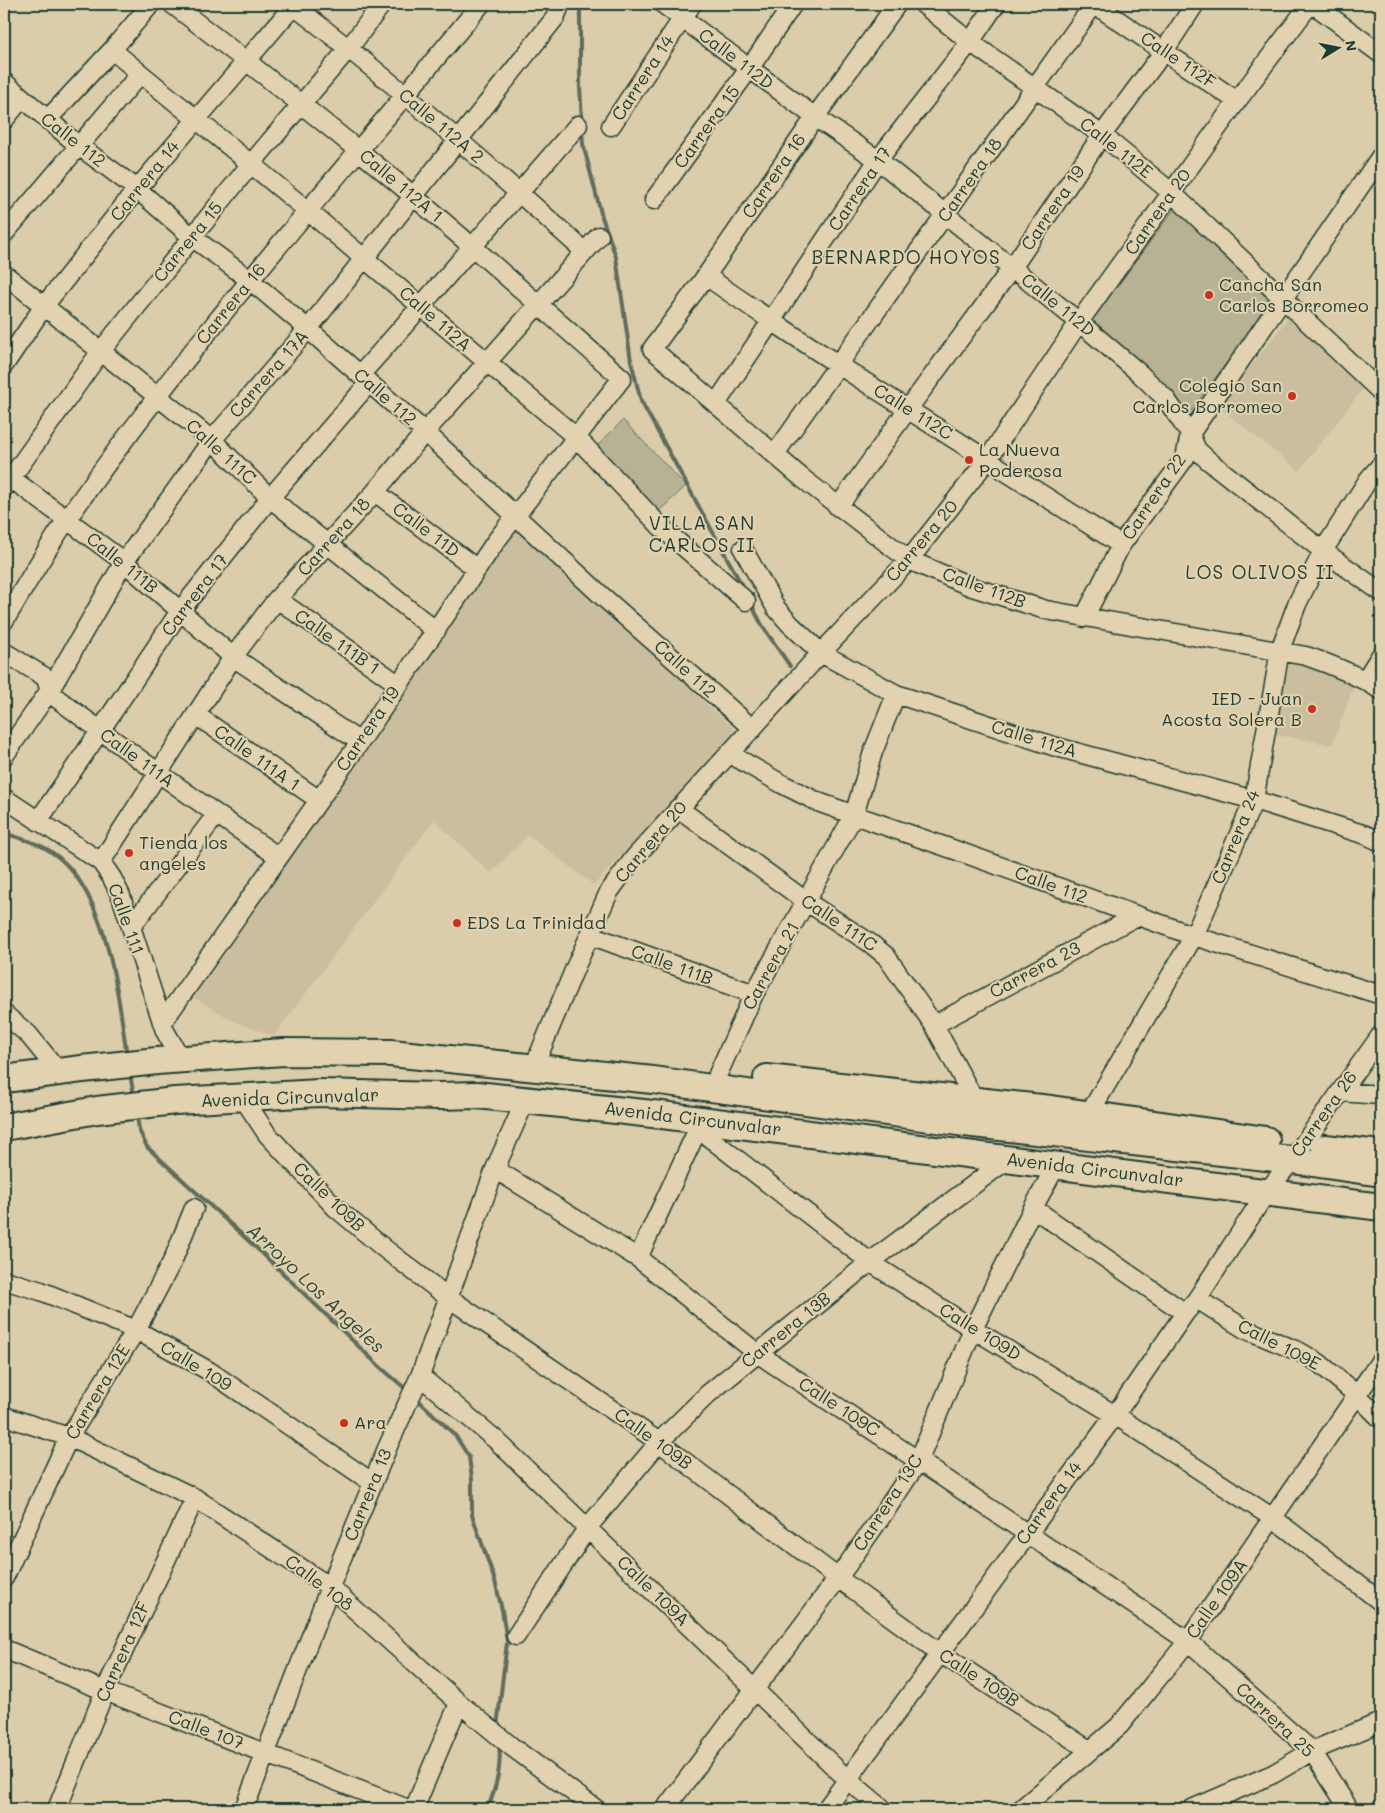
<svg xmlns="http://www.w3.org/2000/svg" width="1385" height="1813" font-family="Mali,sans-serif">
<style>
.built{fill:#cabe9f}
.green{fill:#b8b294;stroke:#6c7864}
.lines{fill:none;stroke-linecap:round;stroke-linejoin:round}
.stream{stroke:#5f6d5c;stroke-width:4}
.minor-casing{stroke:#1f3d34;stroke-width:21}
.highway-casing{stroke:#1f3d34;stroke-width:30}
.minor{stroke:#e3d2af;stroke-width:18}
.highway{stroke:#e3d2af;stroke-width:26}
.poi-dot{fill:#c8321e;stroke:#e3d2af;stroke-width:2}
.labels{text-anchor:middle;stroke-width:4;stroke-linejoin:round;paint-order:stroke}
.street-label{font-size:18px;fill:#1f3d34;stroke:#e3d2af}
.poi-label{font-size:18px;fill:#1f3d34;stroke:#e3d2af;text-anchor:start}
.neighbourhood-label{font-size:19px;letter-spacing:1px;fill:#1f3d34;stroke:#e3d2af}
.water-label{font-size:19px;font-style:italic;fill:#2f493e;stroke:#e3d2af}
</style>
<rect width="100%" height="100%" fill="#dbccaa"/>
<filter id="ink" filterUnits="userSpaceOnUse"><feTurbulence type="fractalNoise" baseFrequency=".02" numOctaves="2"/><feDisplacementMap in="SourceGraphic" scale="10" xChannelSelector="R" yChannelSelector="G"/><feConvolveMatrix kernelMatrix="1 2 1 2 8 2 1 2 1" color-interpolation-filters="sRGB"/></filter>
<g filter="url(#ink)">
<path class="built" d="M 1289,317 L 1365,386 L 1299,471 L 1219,407 Z
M 513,527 L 737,732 L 594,885 L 528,835 L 491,873 L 434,820 L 274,1036 L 238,1023 L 189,995 Z
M 1290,660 L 1355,683 L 1332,745 L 1272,734 Z"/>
<path class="green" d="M 1175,208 L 1273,300 L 1188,415 L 1165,384 L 1091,322 Z
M 623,420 L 686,486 L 658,512 L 596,447 Z"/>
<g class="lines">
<path class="stream" d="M 580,4 L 580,86 L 582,122
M 582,129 L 583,144 L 602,217 L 616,257 L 631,361 L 641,401 L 744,589
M 750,602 L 763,627 L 790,666
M 4,833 C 18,838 37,842 50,851 C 107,887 118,994 127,1056
M 130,1073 L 134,1098
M 137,1115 L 139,1130 L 147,1147 L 264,1255 L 379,1366 L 407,1390
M 416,1398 L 455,1435 L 469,1457 L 472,1479 L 472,1515 L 495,1581 L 502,1610 L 507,1642 L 497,1727
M 488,1809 C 496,1786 502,1768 499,1743"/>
<g class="minor-casing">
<path id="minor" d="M 663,4 L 815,117 L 878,160 L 1079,322 L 1138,372 L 1166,399 L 1190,434 L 1197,450 L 1209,461 L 1323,551 L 1381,592
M 897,4 L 815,117 L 706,276 L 652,349 L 802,478 L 909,560 L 972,587 L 1046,610 L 1306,656 C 1333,665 1357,675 1381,690
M 923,4 L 970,42 L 1102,135 L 1172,193 L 1381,392
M 1094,4 L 1237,101
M 1313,4 L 1381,54
M 294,6 C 395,83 491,167 585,252
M 112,50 L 308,211 L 577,438 L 661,527 L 746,601
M 4,82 L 79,146 L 137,189 L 192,237 L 250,280 L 308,329 L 425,432 L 602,596 L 753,729
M 4,120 L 22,98
M 47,120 L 112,50 L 151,4
M 611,126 L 692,4
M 654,200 L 749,69 L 793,4
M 4,234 L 140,74
M 4,274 L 212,440 L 270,498 L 436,631
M 706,276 C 841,370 983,456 1121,545
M 4,365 L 44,306 L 137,189 L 295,4
M 360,375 C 434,293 505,208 578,125
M 716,404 L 878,160 L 970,42 L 996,4
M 775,454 L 1094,4
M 4,473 L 124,562 L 233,657 L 360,742
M 4,488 L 101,351 L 251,164 L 349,48 L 382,4
M 375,492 L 477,569
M 838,507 L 908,409 L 1012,268 L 1102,135 L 1164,51 L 1195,4
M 743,549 L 776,608 L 790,624 L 821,653 L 896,694 L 1053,746 L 1254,800 L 1366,835 L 1381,842
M 277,599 L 398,684
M 1084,618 L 1121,545 L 1185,458 L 1190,434 L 1381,156
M 4,621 C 25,587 45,551 68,518 C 194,337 341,174 481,4
M 4,652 L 45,677 L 50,690 L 55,697 C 129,752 203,806 279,857
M 1365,680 L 1381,655
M 196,715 L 319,800
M 730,754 L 782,784 L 818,802 L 854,815 L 955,850 L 1194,936 L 1381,995
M 4,756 L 50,690 L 124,562 L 212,440 L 308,329 L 555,18 L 559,8 L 555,4
M 4,798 L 101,862 L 112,878 L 121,896 L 165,1031 L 181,1059
M 678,808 L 807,902 L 870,943 L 886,956 L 934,1025 L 975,1101
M 38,821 L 100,731 L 180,611 L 270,498 L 369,383
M 101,862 L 233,657 L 277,599 L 375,492 L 425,432 L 599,236
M 131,927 L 216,815
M 590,935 L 754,994
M 4,1014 L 28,1034 L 59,1072
M 162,1023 L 360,742 L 496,541 L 622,378 C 535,302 449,224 359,151 C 298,101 235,52 172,4
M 934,1025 L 1137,916
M 533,1069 L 575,968 L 609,892 L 634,858 L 821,653 L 909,560 L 988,459 L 1079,322 L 1237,101 L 1310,4
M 718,1074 L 754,994 L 854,815 L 873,752 L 896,694
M 1340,1092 L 1381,1095
M 243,1098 L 267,1134 L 336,1208 L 385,1249 L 449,1298 L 659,1442 L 838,1578 L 940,1653 L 1089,1750
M 1089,1114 L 1194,936 L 1254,800 L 1280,650 L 1297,604 L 1323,551 L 1368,480 L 1381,465
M 698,1129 L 870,1262 L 973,1329 L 1115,1415 L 1273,1518 L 1381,1602
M 495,1169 L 638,1258 L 757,1353 L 1188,1641 L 1312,1751 L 1349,1809
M 1033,1208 L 1185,1313
M 638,1258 L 702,1120
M 4,1280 L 41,1291 L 136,1330 L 209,1371 L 373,1483
M 1197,1299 L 1245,1329 L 1300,1352 L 1319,1363 L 1358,1396 L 1381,1419
M 420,1376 L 496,1440 L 755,1690 L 847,1779 L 883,1809
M 4,1416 L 69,1437 L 195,1498 L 330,1587 L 459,1703 L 512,1747 L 596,1809
M 4,1578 L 69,1437 L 136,1330 L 173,1260 L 194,1208
M 516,1636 L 588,1527 L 659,1442 L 708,1394 L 870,1262 L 1008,1159
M 4,1649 L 105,1691 L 408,1809
M 57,1809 L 105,1691 L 195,1498
M 244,1809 L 330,1587 L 388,1446 L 420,1376 L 495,1169 L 526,1099
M 414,1809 L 459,1703
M 665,1809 L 838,1578 L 886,1510 L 919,1460 L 973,1329 L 1033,1208 L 1057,1164
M 826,1809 L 1115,1415 L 1185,1313 L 1197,1299 L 1266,1193 L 1292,1160 L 1381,1035
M 1021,1809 L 1119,1726 L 1141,1699 L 1188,1641 L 1381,1360
M 1192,1809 L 1273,1774 L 1312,1751 L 1381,1722"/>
</g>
<g class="highway-casing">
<path id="highway" d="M 767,1078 L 1051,1109 L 1266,1140
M 4,1079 L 82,1069 L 157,1061 L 284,1052 L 391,1053 L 653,1080 L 973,1124 L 1292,1160 L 1381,1173
M 4,1127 L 97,1110 L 175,1101 L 319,1093 L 439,1096 L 477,1095 L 662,1115 L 1381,1207
M 1325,1148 L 1381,1154"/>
</g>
<use href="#minor" class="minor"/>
<use href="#highway" class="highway"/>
</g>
</g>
<g class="poi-dot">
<circle cx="1209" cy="295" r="5"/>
<circle cx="1292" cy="396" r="5"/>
<circle cx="969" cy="460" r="5"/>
<circle cx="1312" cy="709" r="5"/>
<circle cx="129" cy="853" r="5"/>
<circle cx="457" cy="923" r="5"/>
<circle cx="344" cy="1423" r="5"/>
</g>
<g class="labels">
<g class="street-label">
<text transform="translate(736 59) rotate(37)" y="6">Calle 112D</text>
<text transform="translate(1178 60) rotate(34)" y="6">Calle 112F</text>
<text transform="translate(643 78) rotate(-57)" y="6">Carrera 14</text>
<text transform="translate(441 126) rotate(40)" y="6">Calle 112A 2</text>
<text transform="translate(707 127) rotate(-54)" y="6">Carrera 15</text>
<text transform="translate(73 140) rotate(38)" y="6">Calle 112</text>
<text transform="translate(1116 148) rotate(38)" y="6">Calle 112E</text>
<text transform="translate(774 176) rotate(-56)" y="6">Carrera 16</text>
<text transform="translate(970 180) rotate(-55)" y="6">Carrera 18</text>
<text transform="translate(145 181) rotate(-51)" y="6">Carrera 14</text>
<text transform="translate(401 186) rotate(40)" y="6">Calle 112A 1</text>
<text transform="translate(860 189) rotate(-56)" y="6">Carrera 17</text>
<text transform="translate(1053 208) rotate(-56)" y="6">Carrera 19</text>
<text transform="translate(1158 212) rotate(-55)" y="6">Carrera 20</text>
<text transform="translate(188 242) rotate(-51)" y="6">Carrera 15</text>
<text transform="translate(231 304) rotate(-51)" y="6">Carrera 16</text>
<text transform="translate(1058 305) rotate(39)" y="6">Calle 112D</text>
<text transform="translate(435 319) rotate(41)" y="6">Calle 112A</text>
<text transform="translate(269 374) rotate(-49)" y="6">Carrera 17A</text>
<text transform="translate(385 397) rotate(41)" y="6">Calle 112</text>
<text transform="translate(913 412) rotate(32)" y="6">Calle 112C</text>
<text transform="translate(221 452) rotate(42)" y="6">Calle 111C</text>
<text transform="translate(1154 497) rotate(-56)" y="6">Carrera 22</text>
<text transform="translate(426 530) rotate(37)" y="6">Calle 11D</text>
<text transform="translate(334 537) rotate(-48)" y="6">Carrera 18</text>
<text transform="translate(922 541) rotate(-50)" y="6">Carrera 20</text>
<text transform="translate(122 563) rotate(39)" y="6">Calle 111B</text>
<text transform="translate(984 588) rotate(20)" y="6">Calle 112B</text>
<text transform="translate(195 595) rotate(-53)" y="6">Carrera 17</text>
<text transform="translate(337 642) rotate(35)" y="6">Calle 111B 1</text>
<text transform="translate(685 669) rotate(42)" y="6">Calle 112</text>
<text transform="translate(368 729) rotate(-56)" y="6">Carrera 19</text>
<text transform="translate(1034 739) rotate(17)" y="6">Calle 112A</text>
<text transform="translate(137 758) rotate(36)" y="6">Calle 111A</text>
<text transform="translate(257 758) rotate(35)" y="6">Calle 111A 1</text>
<text transform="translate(1236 837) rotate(-68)" y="6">Carrera 24</text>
<text transform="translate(651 842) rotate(-50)" y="6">Carrera 20</text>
<text transform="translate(1051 885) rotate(20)" y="6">Calle 112</text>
<text transform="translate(126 919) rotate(70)" y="6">Calle 111</text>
<text transform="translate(839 923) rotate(34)" y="6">Calle 111C</text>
<text transform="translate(672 965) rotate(20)" y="6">Calle 111B</text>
<text transform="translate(771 966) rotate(-61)" y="6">Carrera 21</text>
<text transform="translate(1035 970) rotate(-28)" y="6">Carrera 23</text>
<text transform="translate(290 1098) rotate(-2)" y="6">Avenida Circunvalar</text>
<text transform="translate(1324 1114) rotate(-55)" y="6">Carrera 26</text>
<text transform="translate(693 1119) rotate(7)" y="6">Avenida Circunvalar</text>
<text transform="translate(1095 1170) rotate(7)" y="6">Avenida Circunvalar</text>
<text transform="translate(329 1197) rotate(44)" y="6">Calle 109B</text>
<text transform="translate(786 1330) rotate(-39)" y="6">Carrera 13B</text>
<text transform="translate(980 1332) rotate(32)" y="6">Calle 109D</text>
<text transform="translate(1279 1345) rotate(27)" y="6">Calle 109E</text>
<text transform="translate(196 1366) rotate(31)" y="6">Calle 109</text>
<text transform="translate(98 1392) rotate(-59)" y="6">Carrera 12E</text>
<text transform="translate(839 1407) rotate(33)" y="6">Calle 109C</text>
<text transform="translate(653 1439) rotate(36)" y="6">Calle 109B</text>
<text transform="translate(368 1495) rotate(-68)" y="6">Carrera 13</text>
<text transform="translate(888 1503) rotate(-57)" y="6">Carrera 13C</text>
<text transform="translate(1049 1503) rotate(-54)" y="6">Carrera 14</text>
<text transform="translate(319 1583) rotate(37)" y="6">Calle 108</text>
<text transform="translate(653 1591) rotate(44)" y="6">Calle 109A</text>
<text transform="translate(1217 1599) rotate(-55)" y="6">Calle 109A</text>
<text transform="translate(123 1652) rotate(-66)" y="6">Carrera 12F</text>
<text transform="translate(979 1678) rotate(33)" y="6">Calle 109B</text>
<text transform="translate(1275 1720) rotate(43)" y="6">Carrera 25</text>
<text transform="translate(206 1730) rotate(21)" y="6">Calle 107</text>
</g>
<g class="poi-label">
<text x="1219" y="291">Cancha San<tspan x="1219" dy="21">Carlos Borromeo</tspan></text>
<text x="1282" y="392" text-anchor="end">Colegio San<tspan x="1282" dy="21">Carlos Borromeo</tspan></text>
<text x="979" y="456">La Nueva<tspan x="979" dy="21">Poderosa</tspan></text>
<text x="1302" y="705" text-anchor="end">IED - Juan<tspan x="1302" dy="21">Acosta Solera B</tspan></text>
<text x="139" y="849">Tienda los<tspan x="139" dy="21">angeles</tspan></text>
<text x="467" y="929">EDS La Trinidad</text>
<text x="354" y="1429">Ara</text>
</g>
<g class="neighbourhood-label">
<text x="906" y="264">BERNARDO HOYOS</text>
<text x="702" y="530">VILLA SAN<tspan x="702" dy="22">CARLOS II</tspan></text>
<text x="1260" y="579">LOS OLIVOS II</text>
</g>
<g class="water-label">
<text transform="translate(316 1288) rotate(43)" y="7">Arroyo Los Angeles</text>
</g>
</g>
<rect width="1385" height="1813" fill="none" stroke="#e3d2af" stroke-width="20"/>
<rect x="10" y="10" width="1365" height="1793" fill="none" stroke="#1f3d34" stroke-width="2" filter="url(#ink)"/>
<g transform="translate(1338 48) rotate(80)" stroke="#e3d2af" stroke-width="4" paint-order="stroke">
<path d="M0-4L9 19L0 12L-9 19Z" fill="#1f3d34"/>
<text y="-8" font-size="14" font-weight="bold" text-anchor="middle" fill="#1f3d34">N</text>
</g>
</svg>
